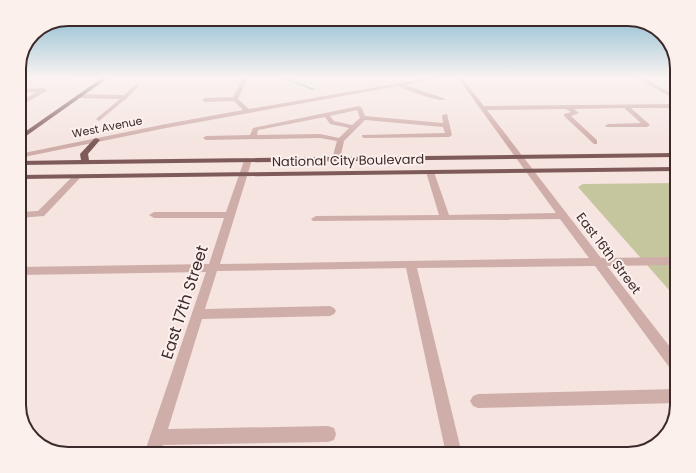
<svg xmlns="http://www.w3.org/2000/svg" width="696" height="473" font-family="Poppins,sans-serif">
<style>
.green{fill:#c6c69e}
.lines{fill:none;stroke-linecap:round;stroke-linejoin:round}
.stream{fill:#7cb5a4;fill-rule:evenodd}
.minor{fill:#cfaeaa;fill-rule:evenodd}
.major{fill:#7f5a5a;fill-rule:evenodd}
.labels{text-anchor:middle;stroke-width:4;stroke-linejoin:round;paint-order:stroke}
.far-street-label{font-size:11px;fill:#3c2a2a;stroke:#fcf0ed}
.street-label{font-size:13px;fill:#3c2a2a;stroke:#fcf0ed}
.near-street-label{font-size:16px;fill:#3c2a2a;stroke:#fcf0ed}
.rim{fill:none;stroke:#3c2a2a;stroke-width:2}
</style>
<rect width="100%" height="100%" fill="#f5e4e0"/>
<path class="green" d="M 677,183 L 677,299 L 578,187 L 583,184 Z"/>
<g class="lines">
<path class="stream" d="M 282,78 L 286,78 L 315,89 L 312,90 Z"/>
<path class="minor" d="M 19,78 L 71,78 L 68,80 L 19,80 Z
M 243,78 L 248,78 L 238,99 L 249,109 L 429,78 L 438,78 L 405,85 L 446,99 C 439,103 407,90 398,86 L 166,128 L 19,158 L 19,154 L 166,124 L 243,110 L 234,101 L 205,102 L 202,100 L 205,98 L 233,97 Z
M 458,78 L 462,78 L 484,106 L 677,104 L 677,108 L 631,108 L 649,124 L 650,125 L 647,127 L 606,127 L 605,126 L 608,124 L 641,123 L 624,108 L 574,109 L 579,113 L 571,116 L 597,140 L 597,144 L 594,144 L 564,116 L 564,114 L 571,112 L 566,109 L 487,110 L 601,258 L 677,257 L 677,265 L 607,266 L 677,356 L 677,373 L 672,371 L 595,266 L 417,268 L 462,454 L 446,454 L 406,268 L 217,271 L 205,309 L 330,306 L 334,308 L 336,311 L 334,314 L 330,316 L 202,319 L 168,429 L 328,426 L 334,428 L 336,434 L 334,440 L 328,442 L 163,445 L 160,454 L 144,454 L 206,272 L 19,275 L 19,267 L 209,264 L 224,218 L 154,218 L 149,215 L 154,212 L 226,212 L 245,158 L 248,158 L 252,160 L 220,264 L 589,258 L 560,219 L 313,221 L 311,219 L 316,216 L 439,215 L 426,172 L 430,170 L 434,172 L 449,215 L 556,213 Z
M 636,78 L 642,78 L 677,96 L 677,100 Z
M 136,84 L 139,86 L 127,98 L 99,121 L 96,119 L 97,118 L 120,99 L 79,98 L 76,96 L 79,94 L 124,95 Z
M 44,88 L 47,90 L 46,91 L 19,107 L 19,102 L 37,92 L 19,93 L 19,89 Z
M 359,106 L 362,108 L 365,116 L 443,123 L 442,115 L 447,114 L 452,135 L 449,137 L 364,138 L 362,137 L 362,135 L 445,133 L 443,127 L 365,120 L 344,141 L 340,159 L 336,161 L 332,159 L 337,141 L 320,138 L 206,140 L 203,138 L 206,136 L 250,135 L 253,128 ZM 357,110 L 360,118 L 352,125 L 334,121 L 330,116 ZM 325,117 L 330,124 L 349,128 L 339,138 L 320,134 L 257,135 L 258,130 Z
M 74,175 L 80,175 L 81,177 L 44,216 L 19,218 L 19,212 L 38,211 Z
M 677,389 L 677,403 L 478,408 L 473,406 L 470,401 L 473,396 L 478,394 Z"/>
<path class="major" d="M 102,78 L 108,78 L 19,141 L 19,136 Z
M 96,138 L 100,140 L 88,154 L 89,160 L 677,153 L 677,157 L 19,165 L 19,161 L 81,160 L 80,154 L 94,139 Z
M 677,167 L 677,171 L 19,179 L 19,175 Z"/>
</g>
<linearGradient id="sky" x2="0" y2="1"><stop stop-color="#7db4cd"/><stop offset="0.54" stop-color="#faf3f1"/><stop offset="1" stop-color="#faf3f1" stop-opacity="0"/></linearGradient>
<rect width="696" height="144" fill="url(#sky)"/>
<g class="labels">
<g class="far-street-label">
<text transform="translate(107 127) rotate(-11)" y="4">West Avenue</text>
</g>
<g class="street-label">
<text transform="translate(348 160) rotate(-1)" y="5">National City Boulevard</text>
<text transform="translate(609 253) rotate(53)" y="5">East 16th Street</text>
</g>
<g class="near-street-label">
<text transform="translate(184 302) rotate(-72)" y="6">East 17th Street</text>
</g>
</g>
<path d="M0 0H696V473H0ZM68 26H628A42 42 0 0 1 670 68V405A42 42 0 0 1 628 447H68A42 42 0 0 1 26 405V68A42 42 0 0 1 68 26Z" fill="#fcf0ed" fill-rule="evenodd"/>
<path class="rim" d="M68 26H628A42 42 0 0 1 670 68V405A42 42 0 0 1 628 447H68A42 42 0 0 1 26 405V68A42 42 0 0 1 68 26Z"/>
</svg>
